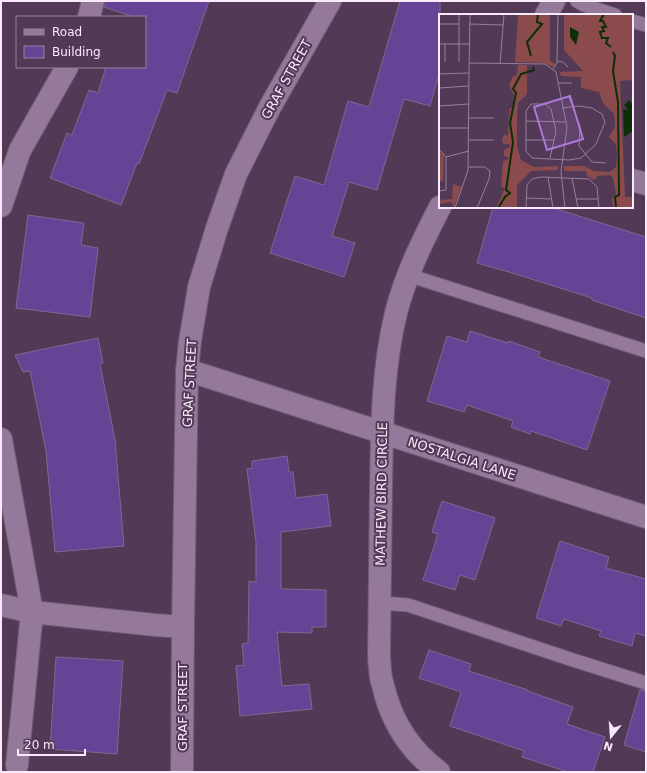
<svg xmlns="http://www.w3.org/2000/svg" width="647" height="773" font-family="'DejaVu Sans',sans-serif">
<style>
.building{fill:#654496;stroke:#786b90}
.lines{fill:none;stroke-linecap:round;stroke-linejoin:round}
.lane-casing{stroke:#6d5972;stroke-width:15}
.street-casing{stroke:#6d5972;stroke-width:24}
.lane{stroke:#94799a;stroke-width:13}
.street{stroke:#94799a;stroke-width:22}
.labels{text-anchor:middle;stroke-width:4;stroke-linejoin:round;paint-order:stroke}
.street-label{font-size:13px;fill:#f9eafc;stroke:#523a57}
.inset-river{fill:none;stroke:#0d2f05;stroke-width:2}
.inset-road{fill:none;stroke:#958099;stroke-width:1}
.view{fill:#ad78d7;fill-opacity:0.15;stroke:#ad78d7;stroke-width:2}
.inset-edge{fill:none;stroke:#f9eafc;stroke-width:2}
</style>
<rect width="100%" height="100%" fill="#523a57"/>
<path class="building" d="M 105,1 L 209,1 L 177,93 L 167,90 L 139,164 L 137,163 L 121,205 L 50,178 L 67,133 L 72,135 L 89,90 L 98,93 L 106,67 L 145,67 L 145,17 L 134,17 L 104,7 Z
M 400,1 L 440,1 L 440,71 L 430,106 L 404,99 L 377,190 L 349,182 L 332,236 L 355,243 L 344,277 L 270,253 L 295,176 L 324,185 L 348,101 L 369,107 Z
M 493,207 L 550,207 L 646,237 L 646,318 L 592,300 L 592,298 L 509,272 L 477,263 Z
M 28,215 L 84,223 L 81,245 L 98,248 L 90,317 L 16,308 Z
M 470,331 L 508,343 L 509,341 L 540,352 L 538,357 L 610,381 L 587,450 L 531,431 L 530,434 L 511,427 L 513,421 L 467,405 L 464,412 L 427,401 L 447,336 L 467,342 Z
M 98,338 L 103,363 L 100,364 L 115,440 L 124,546 L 55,552 L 46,451 L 30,371 L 23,372 L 15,355 Z
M 287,456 L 289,472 L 293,472 L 296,498 L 327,494 L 331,526 L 281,532 L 281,589 L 326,590 L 326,627 L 312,627 L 312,633 L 277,632 L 282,686 L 309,684 L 312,709 L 240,716 L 236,666 L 244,665 L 242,644 L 248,643 L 249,581 L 256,582 L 256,543 L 247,469 L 252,468 L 252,461 Z
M 442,501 L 495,518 L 475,580 L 460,575 L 455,590 L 423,580 L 438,534 L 432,532 Z
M 560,541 L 609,557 L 606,568 L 646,579 L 646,636 L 635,633 L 632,646 L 599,636 L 601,631 L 564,619 L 561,626 L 536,618 Z
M 429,650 L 471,664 L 469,671 L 528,690 L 528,691 L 573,707 L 567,724 L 605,737 L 593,772 L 568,772 L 522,757 L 524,751 L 450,726 L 461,692 L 419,678 Z
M 56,657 L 123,661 L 117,754 L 50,749 Z
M 640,690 L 646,691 L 646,752 L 624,745 Z"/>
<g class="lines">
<g class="lane-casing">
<path id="lane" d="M 577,1 L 584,5 L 615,15
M 632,21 L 646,25
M 408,275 L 646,351
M 380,603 L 408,605 L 573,660 L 646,683"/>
</g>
<g class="street-casing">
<path id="street" d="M 546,15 L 554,1
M 89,17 L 93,1
M 632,180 L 646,184
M 1,206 L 20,150 L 67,67
M 187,370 L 646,517
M 1,439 L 32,612 L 17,765
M 1,605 L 32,612 L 155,625 L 183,627
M 182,772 L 183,627 L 187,370 L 190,341 L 199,287 L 217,228 L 236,174 L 270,107 L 330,1
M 439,772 C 412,752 394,726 385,693 C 384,688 382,683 381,678 C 380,670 379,662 379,653 C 380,598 380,542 381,487 C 382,428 382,371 396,313 C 406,274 422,242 440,207"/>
</g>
<use href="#lane" class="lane"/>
<use href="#street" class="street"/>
</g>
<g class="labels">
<g class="street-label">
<text transform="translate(286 79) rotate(-61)" y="5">GRAF STREET</text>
<text transform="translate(189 383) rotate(-87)" y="5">GRAF STREET</text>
<text transform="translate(462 458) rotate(18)" y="5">NOSTALGIA LANE</text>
<text transform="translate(381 494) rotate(-89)" y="5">MATHEW BIRD CIRCLE</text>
<text transform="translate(182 707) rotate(-90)" y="5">GRAF STREET</text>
</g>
</g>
<g transform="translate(439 14)">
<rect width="194" height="194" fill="#523a57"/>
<path d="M 81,0 L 111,0 L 111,47 L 117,50 L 114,53 L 104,49 L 76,48 L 79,2 ZM 125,0 L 194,0 L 194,66 L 181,67 L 186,183 L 194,183 L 194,194 L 174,194 L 173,185 L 177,180 L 174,164 L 171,161 L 159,162 L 155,166 L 148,162 L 147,157 L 125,157 L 125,152 L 145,152 L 155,157 L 171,158 L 177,153 L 178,140 L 177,130 L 170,123 L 176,113 L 175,100 L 164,89 L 160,78 L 142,74 L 142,63 L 122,62 L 121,58 L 144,57 L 125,36 ZM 79,51 L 88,51 L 88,80 L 79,89 L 78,102 L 78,132 L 82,146 L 95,153 L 119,152 L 119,156 L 92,157 L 78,171 L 78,194 L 57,194 L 66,174 L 62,173 L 64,148 L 70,144 L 65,142 L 65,136 L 71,133 L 71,130 L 64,130 L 63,125 L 65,121 L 69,122 L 70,102 L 71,94 L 74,94 L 75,81 L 70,71 L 74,62 L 78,61 ZM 0,137 L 5,141 L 4,167 L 0,167 ZM 14,170 L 22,173 L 15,194 L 12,188 L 0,190 L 0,186 L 13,185 Z" fill="#8b4a4b"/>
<path d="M 131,13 L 140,18 L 137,31 L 131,23 ZM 190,86 L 194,91 L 194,117 L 185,123 L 184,95 L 189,96 L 185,91 Z" fill="#0d2f05"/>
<path class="inset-river" d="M 165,0 L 161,7 L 164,7 L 167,13 L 163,13 L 165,17 L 161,18 L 163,24 L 169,24 L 167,29 L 172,33M 174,38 L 176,42 L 174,57 L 179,88 L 180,181 L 176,183 L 177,194M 92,42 L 88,28 L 103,10 L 98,8 L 99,0M 59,194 L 66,183 L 71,179 L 67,176 L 74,128 L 71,109 L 77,79 L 74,75 L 82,60 L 95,56 L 94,53"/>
<path class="inset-road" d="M 0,10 L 20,10M 31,10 L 64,11M 0,30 L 31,30M 118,47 L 124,48 L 129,53M 6,48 L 6,30M 20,48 L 20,0M 30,49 L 106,50 L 117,58 L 128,113 L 122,158 L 126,194M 61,50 L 65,0M 114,55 L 118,49 L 119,0M 0,60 L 30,59 L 31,0M 120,69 L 133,69M 0,74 L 30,72M 130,83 L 141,112 L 140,132 L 153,148 L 167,149M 0,92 L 30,90M 30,104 L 55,104M 87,107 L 127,108M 0,114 L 30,114M 30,126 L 55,126M 87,126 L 115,126M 0,135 L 7,143 L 7,176 L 0,177M 7,143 L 30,137M 111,144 L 117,117 L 112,95 L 106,90 L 92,90 L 87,97 L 87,137 L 93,144 L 130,146 L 142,144 L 157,130 L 166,108 L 163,100 L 153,94 L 140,92 L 123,94M 30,153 L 46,153 L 51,157 L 50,165 L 38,194M 109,163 L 114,194M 133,164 L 139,194M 87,184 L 112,185M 137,185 L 159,185M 16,194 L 29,156 L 30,59M 87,194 L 88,171 L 93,165 L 102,163 L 150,165 L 158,173 L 160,194"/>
<path class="view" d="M 131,82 L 144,125 L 108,136 L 95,93 Z"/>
<rect width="194" height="194" class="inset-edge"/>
</g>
<rect width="647" height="773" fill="none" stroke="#f9eafc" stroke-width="4"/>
<rect x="16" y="16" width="130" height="52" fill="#523a57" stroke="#958099"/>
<rect x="24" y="29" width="20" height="6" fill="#94799a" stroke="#958099"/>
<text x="52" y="36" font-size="12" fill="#f9eafc">Road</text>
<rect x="24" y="46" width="20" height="12" fill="#654496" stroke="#958099"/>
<text x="52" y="56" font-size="12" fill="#f9eafc">Building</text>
<g transform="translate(611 737) rotate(197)" stroke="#523a57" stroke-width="3" paint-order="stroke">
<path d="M0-3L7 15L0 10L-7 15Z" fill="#f9eafc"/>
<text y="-6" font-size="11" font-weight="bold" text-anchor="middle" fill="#f9eafc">N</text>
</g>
<path d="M18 749v6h67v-6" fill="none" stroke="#f9eafc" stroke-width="2"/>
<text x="24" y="749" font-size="12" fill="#f9eafc" stroke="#523a57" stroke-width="3" paint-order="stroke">20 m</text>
</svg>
